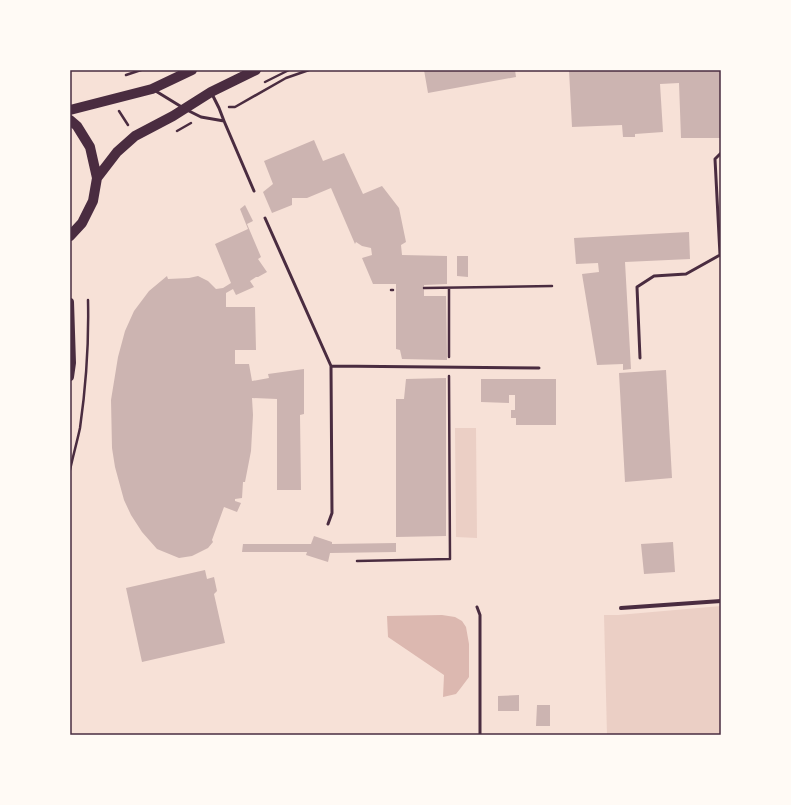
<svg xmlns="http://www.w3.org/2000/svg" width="791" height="805" font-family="Roboto,sans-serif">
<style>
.green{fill:#ebcfc5}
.water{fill:#dcb8b0}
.building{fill:#ccb4b1}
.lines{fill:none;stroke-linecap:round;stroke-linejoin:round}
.path{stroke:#4a2c40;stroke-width:2.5}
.service{stroke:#4a2c40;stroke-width:3}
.minor{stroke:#4a2c40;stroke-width:4}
.secondary{stroke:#4a2c40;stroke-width:8}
.primary{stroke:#4a2c40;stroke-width:10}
.neatline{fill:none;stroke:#4a2c40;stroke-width:1.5}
</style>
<rect width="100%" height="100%" fill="#f7e1d7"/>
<path class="green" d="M 455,428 L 476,428 L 477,538 L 456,537 Z
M 721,606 L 721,735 L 607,735 L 604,615 L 618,615 Z"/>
<path class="water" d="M 442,615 L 455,617 L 462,621 L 466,627 L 469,644 L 469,677 L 460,689 L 456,694 L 443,697 L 444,675 L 388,637 L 387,616 Z"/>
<path class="building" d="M 424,70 L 515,70 L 516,77 L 428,93 Z
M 569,70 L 721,70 L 721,138 L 681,138 L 679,83 L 660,84 L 663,132 L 635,134 L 635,137 L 623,137 L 622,125 L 572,127 Z
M 314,140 L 323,161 L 344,153 L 363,194 L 382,186 L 399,208 L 406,242 L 401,245 L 402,255 L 447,256 L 447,284 L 424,285 L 424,296 L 446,296 L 447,360 L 402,359 L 400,350 L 396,349 L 396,284 L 373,284 L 362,258 L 372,255 L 371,248 L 362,246 L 356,242 L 355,244 L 331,188 L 307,198 L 292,198 L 292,205 L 272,213 L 263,192 L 273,184 L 264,161 Z
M 245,205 L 253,221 L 247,224 L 261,257 L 258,259 L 267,272 L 258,277 L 256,277 L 250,281 L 254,287 L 236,295 L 233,289 L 226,293 L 226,307 L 255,307 L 256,350 L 235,350 L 235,364 L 249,364 L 252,381 L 269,378 L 268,374 L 304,369 L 304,414 L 300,415 L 301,490 L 277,490 L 277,399 L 252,398 L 253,415 L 251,451 L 245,482 L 243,482 L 242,498 L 235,499 L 235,501 L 241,503 L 237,512 L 224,507 L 212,540 L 213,542 L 208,548 L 192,556 L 179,558 L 157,549 L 142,532 L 131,515 L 124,500 L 115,467 L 112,448 L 111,400 L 118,357 L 125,331 L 134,311 L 149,291 L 167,276 L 168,279 L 189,278 L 198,276 L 208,281 L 216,289 L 223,288 L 231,283 L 215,244 L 248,229 L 240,209 Z
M 689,232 L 690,259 L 625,262 L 631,369 L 623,370 L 623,364 L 597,365 L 582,274 L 599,272 L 598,263 L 576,264 L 574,238 Z
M 457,256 L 468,256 L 468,277 L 457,276 Z
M 666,370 L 672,478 L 625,482 L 619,373 Z
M 446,378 L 446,536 L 396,537 L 396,399 L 404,399 L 406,379 Z
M 481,379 L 556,379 L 556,425 L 516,425 L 516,418 L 511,418 L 511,410 L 515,410 L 515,395 L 509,395 L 509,403 L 481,402 Z
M 314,536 L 332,542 L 332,544 L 396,543 L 396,552 L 330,553 L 328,562 L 306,555 L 307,552 L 242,552 L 243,544 L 311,544 Z
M 673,542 L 675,572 L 644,574 L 641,544 Z
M 205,570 L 207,579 L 214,577 L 217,591 L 214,594 L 225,643 L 142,662 L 126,588 Z
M 519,695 L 519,711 L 498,711 L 498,696 Z
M 537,705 L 550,705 L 550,726 L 536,726 Z"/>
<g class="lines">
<path class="path" d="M 126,75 L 141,70
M 265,82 L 289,70
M 229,107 L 235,107 L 286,78 L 309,70
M 119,111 L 128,125
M 177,131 L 191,123
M 424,288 L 552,286
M 449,288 L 449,357
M 391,290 L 393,290
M 70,470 C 73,456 77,442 80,428 C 86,386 89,343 88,300
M 357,561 L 450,559 L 449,376"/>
<path class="service" d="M 154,90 L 185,109 L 201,117 L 224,121
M 212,94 L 219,108 L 224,121 L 254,191
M 265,218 L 331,366 L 539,368
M 640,358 L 637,287 L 654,276 L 686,274 L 720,255 L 715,159 L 721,153
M 328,524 L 332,513 L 331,366
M 477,607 L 480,615 L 480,735"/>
<path class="minor" d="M 621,608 L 721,601"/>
<path class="secondary" d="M 70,377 L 72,363 L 70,302"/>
<path class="primary" d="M 70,110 L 152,89 L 192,70
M 70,120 L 77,126 L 90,147 L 97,178 L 93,201 L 82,223 L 70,236
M 97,178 L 117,152 L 135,136 L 173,116 L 211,92 L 256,70"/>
</g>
<rect width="791" height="805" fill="none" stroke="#fffaf5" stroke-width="142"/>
<rect x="71" y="71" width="649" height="663" class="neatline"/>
</svg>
